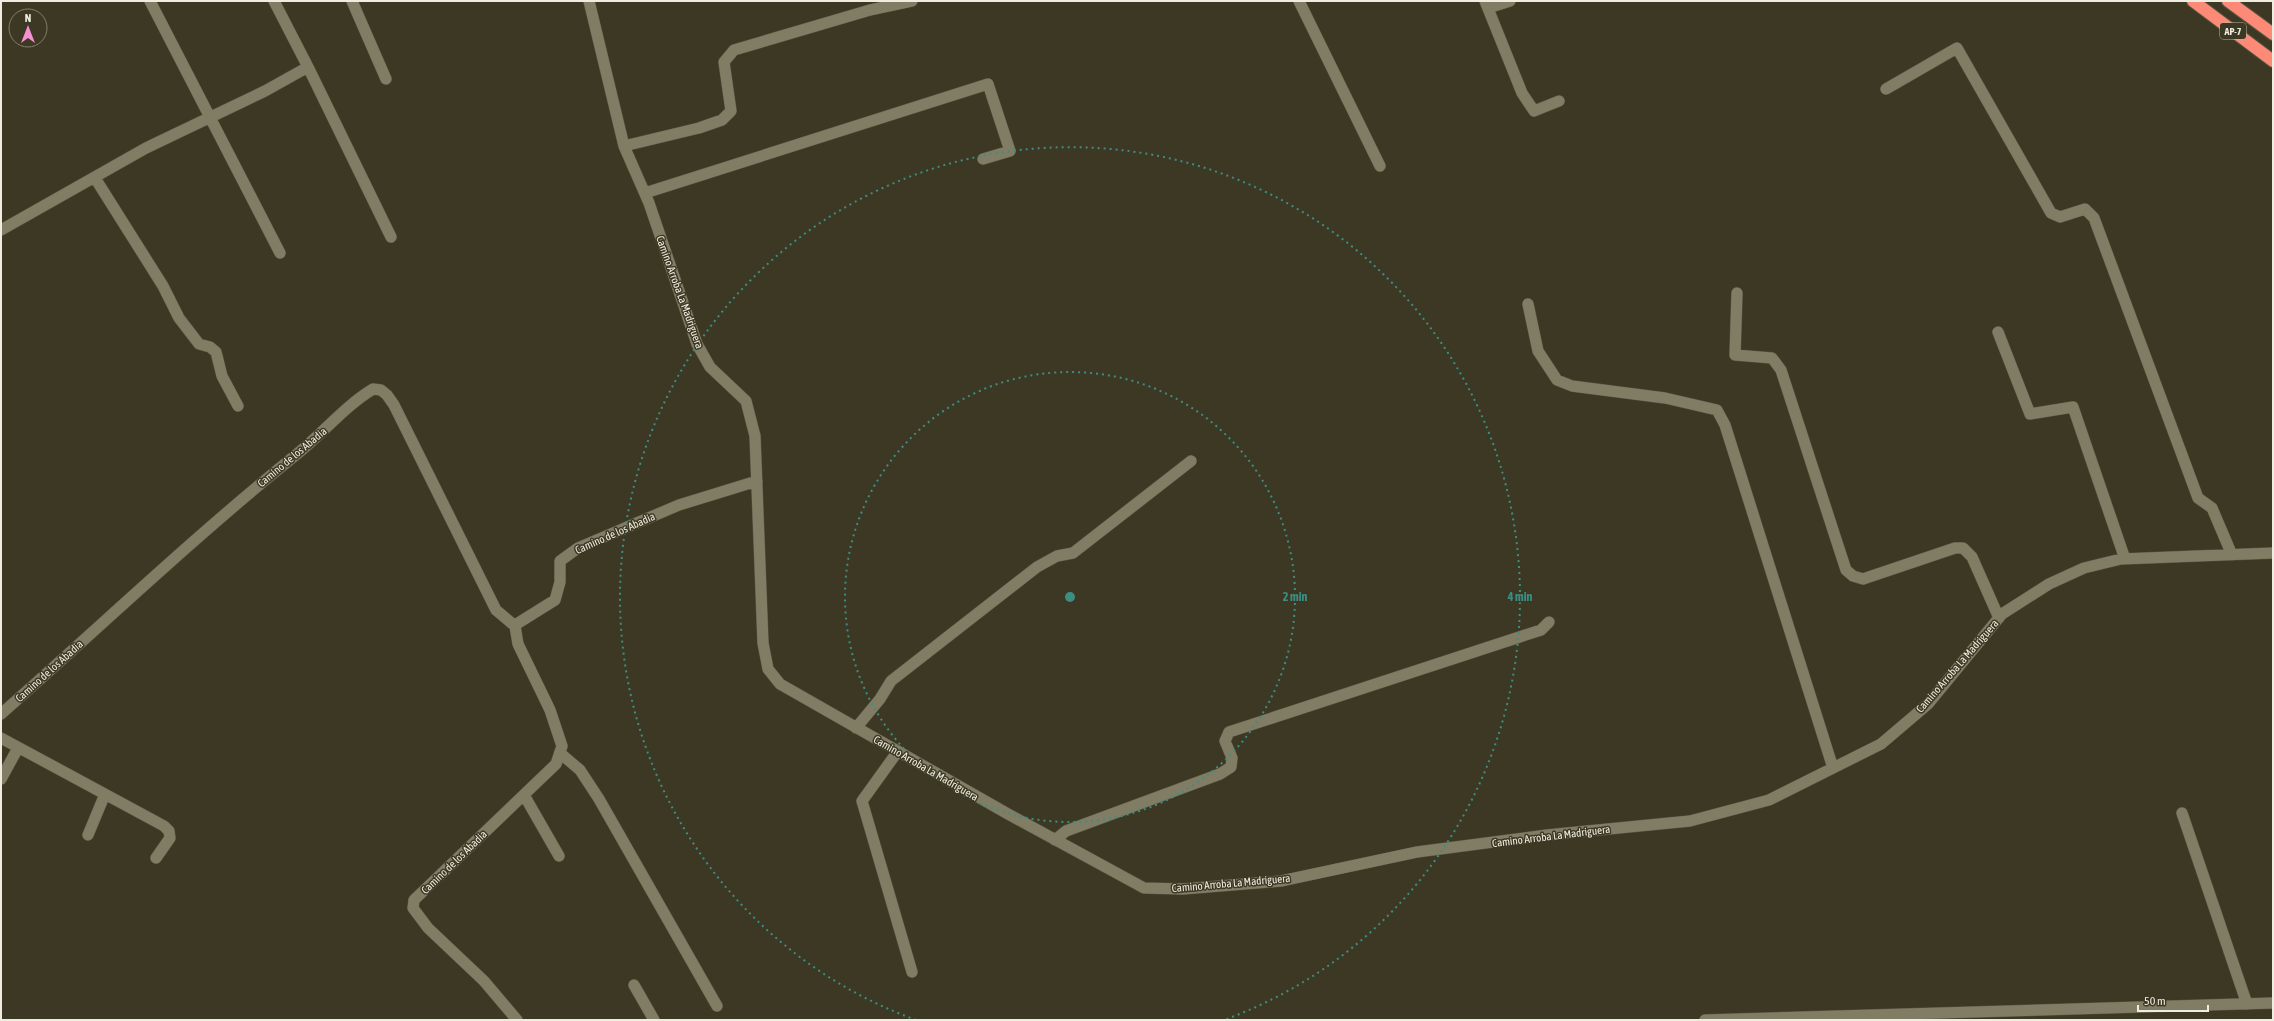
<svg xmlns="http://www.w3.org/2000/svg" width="2274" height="1021" font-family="'Asap Condensed',sans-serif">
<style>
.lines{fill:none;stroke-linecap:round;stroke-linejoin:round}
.minor-casing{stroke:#585542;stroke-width:12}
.highway-casing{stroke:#585542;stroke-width:14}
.minor{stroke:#817d65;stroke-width:11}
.highway{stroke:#fc8a76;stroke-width:12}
.ring{fill:none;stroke:#3c8e85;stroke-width:2;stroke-dasharray:2 4}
.labels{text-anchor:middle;stroke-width:3;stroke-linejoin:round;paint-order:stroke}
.shield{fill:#3c3823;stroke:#b9b7a7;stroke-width:1}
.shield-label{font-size:10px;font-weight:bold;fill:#efede0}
.street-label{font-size:11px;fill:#efede0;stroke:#3c3823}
.centre{fill:#3c8e85;stroke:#3c3823;stroke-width:2}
.ring-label{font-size:12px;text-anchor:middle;font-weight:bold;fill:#3c8e85;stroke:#3c3823;stroke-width:3;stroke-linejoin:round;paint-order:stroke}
</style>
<rect width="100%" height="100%" fill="#3c3823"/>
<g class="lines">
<g class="minor-casing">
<path id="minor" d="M 150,1 L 280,253
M 274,1 L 308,67
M 352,1 L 386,79
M 589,1 L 624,146 L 649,203 L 697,344 L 710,367 L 746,401 L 755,436 L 763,643 L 768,669 L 780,684 L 1008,814 L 1144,888 L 1183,889 L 1281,881 L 1417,852 L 1547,835 L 1690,821 L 1769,800 L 1881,744 L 1928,704 L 2002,614 L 2049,584 L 2084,568 L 2121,559 L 2273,553
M 1299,1 L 1380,166
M 1485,1 L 1522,93 L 1534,111 L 1559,101
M 1488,8 L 1510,1
M 1886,89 L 1957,48 L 2051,213 L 2060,217 L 2085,209 L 2094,218 L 2198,498 L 2212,508 L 2232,555
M 624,146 L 699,128 L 722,120 L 731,111 L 724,62 L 734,50 L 870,10 L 912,1
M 95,178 L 163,286 L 179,318 L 199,344 L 210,347 L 216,352 L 222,376 L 238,406
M 645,193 L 988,84 L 1010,151 L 983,159
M 1,230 L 146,148 L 265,91 L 308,67 L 391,237
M 1737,293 L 1735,355 L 1772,358 L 1781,370 L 1846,570 L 1853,576 L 1863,579 L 1955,548 L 1963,548 L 1972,557 L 1999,618
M 1528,304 L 1538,351 L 1557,380 L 1572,386 L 1665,398 L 1717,410 L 1725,425 L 1833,768
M 1998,332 L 2030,414 L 2073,407 L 2125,559
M 515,626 L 515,625 L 555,600 L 560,582 L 560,561 L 578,548 L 679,505 L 757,481
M 1,714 C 100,627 195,536 297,454 C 323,433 345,406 373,389 L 381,390 L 387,395 L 394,405 L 496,610 L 515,626 L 518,644 L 550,710 L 562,746 L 556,764 L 414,900 L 413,908 L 428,928 L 484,981 L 517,1020
M 856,728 L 880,699 L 891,681 L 1037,567 L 1057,556 L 1073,553 L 1191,461
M 1,738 L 164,826 L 169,831 L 170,838 L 156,858
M 898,751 L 862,801 L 912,972
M 560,753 L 580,770 L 599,799 L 717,1006
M 1,779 L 18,748
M 524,795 L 559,856
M 2182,813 L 2247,1004
M 88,835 L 105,794
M 1055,840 L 1066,831 L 1220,774 L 1231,767 L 1232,758 L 1225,741 L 1229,732 L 1541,630 L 1549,622
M 634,985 L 654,1020
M 1705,1020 L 2273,1003"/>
</g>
<g class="highway-casing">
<path id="highway" d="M 2193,1 L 2273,61
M 2228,1 L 2273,34"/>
</g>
<use href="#minor" class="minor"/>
<use href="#highway" class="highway"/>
</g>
<g class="ring">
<circle cx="1070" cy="597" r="225"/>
<path d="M916 1020A450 450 0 1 1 1224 1020"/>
</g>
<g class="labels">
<rect class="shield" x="2220" y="23" width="26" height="16" rx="3"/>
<g class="shield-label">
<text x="2233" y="35">AP-7</text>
</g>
<g class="street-label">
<text transform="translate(680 292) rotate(70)" y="4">Camino Arroba La Madriguera</text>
<text transform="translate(292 457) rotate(-40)" y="4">Camino de los Abadia</text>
<text transform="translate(615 533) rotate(-24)" y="4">Camino de los Abadia</text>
<text transform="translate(1957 666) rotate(-49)" y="4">Camino Arroba La Madriguera</text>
<text transform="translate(49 671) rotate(-42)" y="4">Camino de los Abadia</text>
<text transform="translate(926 768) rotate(30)" y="4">Camino Arroba La Madriguera</text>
<text transform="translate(1551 836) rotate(-7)" y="4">Camino Arroba La Madriguera</text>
<text transform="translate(454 862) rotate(-44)" y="4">Camino de los Abadia</text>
<text transform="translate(1231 883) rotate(-5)" y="4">Camino Arroba La Madriguera</text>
</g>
</g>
<circle cx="1070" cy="597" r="6" class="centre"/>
<g class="ring-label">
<text x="1295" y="601">2 min</text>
<text x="1520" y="601">4 min</text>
</g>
<rect width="2274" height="1021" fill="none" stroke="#efede0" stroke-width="4"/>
<g transform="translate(28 28)"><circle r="19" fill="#3c3823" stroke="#84806f"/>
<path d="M0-3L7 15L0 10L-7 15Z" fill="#f591d3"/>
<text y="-6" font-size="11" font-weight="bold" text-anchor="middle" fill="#efede0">N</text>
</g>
<path d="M2138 1005v6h70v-6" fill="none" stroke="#efede0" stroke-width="2"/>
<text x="2144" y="1005" font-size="12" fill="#efede0" stroke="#3c3823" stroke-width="3" paint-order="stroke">50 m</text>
</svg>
